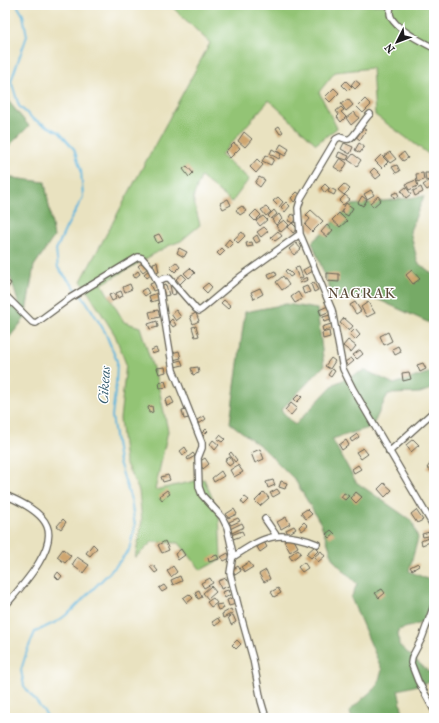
<svg xmlns="http://www.w3.org/2000/svg" width="439" height="723" font-family="'IM FELL French Canon',serif">
<style>
.green{fill:#93c474;stroke:#587048}
.forest{fill:#76aa66;stroke:#496341}
.lines{fill:none;stroke-linecap:round;stroke-linejoin:round}
.stream{stroke:#60b5dc;stroke-width:2}
.building{fill:#cfa66f}
.street-casing{stroke:#646155;stroke-width:8}
.street{stroke:#fff;stroke-width:5.5}
.labels{text-anchor:middle;stroke-width:3;stroke-linejoin:round;paint-order:stroke}
.water-label{font-size:14px;font-style:italic;fill:#3b6172;stroke:#fff}
.quarter-label{font-size:15px;letter-spacing:1px;fill:#5b4c39;stroke:#fff}
</style>
<rect width="100%" height="100%" fill="#fff"/>
<filter id="ink" filterUnits="userSpaceOnUse"><feTurbulence type="fractalNoise" baseFrequency=".025" numOctaves="2"/><feDisplacementMap in="SourceGraphic" scale="8" xChannelSelector="R" yChannelSelector="G"/><feConvolveMatrix kernelMatrix="1 2 1 2 8 2 1 2 1" color-interpolation-filters="sRGB"/></filter>
<filter id="wash" filterUnits="userSpaceOnUse"><feTurbulence type="fractalNoise" baseFrequency=".012" numOctaves="4" result="noise"/><feDisplacementMap in="SourceGraphic" scale="16" xChannelSelector="R" yChannelSelector="G"/><feGaussianBlur stdDeviation="0.9" result="paint"/><feColorMatrix in="noise" values="0 0 0 0 0 0 0 0 0 0 0 0 0 0 0 0 0 1.4 0 .05"/><feComposite in="paint" operator="in"/></filter>
<g filter="url(#wash)">
<rect width="100%" height="100%" fill="#e9e2c0"/>
<path class="green" d="M 170,5 L 434,5 L 434,158 L 375,115 L 372,68 L 335,72 L 319,92 L 337,128 L 316,144 L 269,100 L 221,155 L 249,179 L 232,202 L 201,177 L 193,198 L 200,225 L 181,241 L 168,246 L 102,284 L 124,322 L 140,327 L 158,384 L 168,431 L 155,490 L 204,479 L 219,513 L 221,559 L 201,570 L 179,543 L 152,542 L 135,558 L 142,521 L 139,491 L 125,462 L 120,419 L 126,364 L 115,335 L 81,281 L 210,43 Z"/>
<path class="forest" d="M 5,80 L 10,103 L 29,126 L 5,150 Z
M 5,177 L 45,182 L 54,237 L 34,266 L 25,318 L 5,343 L 5,307 L 20,308 L 5,260 Z
M 424,196 L 410,231 L 418,263 L 434,275 L 434,325 L 377,299 L 333,297 L 312,242 L 352,205 Z
M 286,304 L 317,309 L 324,366 L 281,410 L 295,425 L 334,384 L 365,370 L 394,384 L 434,371 L 434,388 L 420,393 L 388,394 L 372,427 L 332,439 L 356,482 L 412,521 L 418,538 L 409,571 L 434,582 L 434,605 L 425,622 L 398,630 L 399,645 L 429,672 L 434,665 L 434,681 L 398,690 L 404,718 L 352,718 L 349,711 L 377,686 L 382,670 L 351,598 L 357,584 L 334,561 L 321,524 L 295,480 L 263,448 L 230,423 L 245,312 Z"/>
<g class="lines">
<path class="stream" d="M 17,5 L 23,15 L 27,36 L 11,81 L 19,106 L 33,119 L 59,132 L 74,149 L 81,170 L 83,197 L 66,228 L 56,250 L 58,268 L 86,301 L 105,332 L 117,361 L 116,385 L 112,416 L 119,462 L 131,500 L 135,526 L 129,550 L 115,567 L 70,612 L 58,621 L 35,632 L 27,651 L 21,670 L 24,686 L 49,718"/>
</g>
<g id="blocks">
<path class="building" d="M 355,80 L 360,84 L 355,89 L 351,85 Z
M 346,81 L 352,87 L 348,91 L 342,85 Z
M 334,88 L 339,93 L 330,102 L 325,97 Z
M 348,99 L 353,105 L 346,111 L 341,104 Z
M 365,99 L 371,105 L 363,113 L 357,107 Z
M 341,107 L 344,110 L 341,112 L 346,117 L 341,122 L 337,117 L 339,115 L 336,111 Z
M 354,112 L 359,118 L 351,125 L 346,118 Z
M 279,126 L 283,132 L 280,134 L 276,128 Z
M 361,127 L 366,130 L 360,140 L 355,136 Z
M 244,132 L 252,139 L 245,147 L 238,141 Z
M 234,143 L 240,148 L 230,158 L 225,152 Z
M 344,143 L 353,147 L 350,154 L 341,149 Z
M 359,143 L 364,146 L 360,153 L 355,150 Z
M 281,144 L 289,149 L 285,156 L 277,151 Z
M 272,149 L 281,154 L 279,159 L 270,154 Z
M 339,152 L 349,156 L 347,160 L 337,157 Z
M 390,152 L 396,159 L 390,163 L 384,156 Z
M 404,152 L 408,158 L 403,161 L 399,156 Z
M 353,154 L 361,160 L 357,166 L 348,160 Z
M 266,155 L 274,159 L 271,165 L 262,161 Z
M 381,155 L 388,162 L 382,168 L 375,161 Z
M 340,158 L 347,163 L 342,172 L 334,167 Z
M 257,159 L 263,165 L 256,173 L 250,167 Z
M 397,165 L 400,171 L 396,173 L 392,167 Z
M 187,166 L 193,173 L 189,177 L 183,169 Z
M 374,168 L 381,175 L 376,179 L 370,172 Z
M 423,173 L 424,180 L 417,182 L 416,174 Z
M 425,173 L 429,173 L 430,180 L 426,181 Z
M 259,177 L 265,180 L 260,187 L 255,183 Z
M 416,180 L 418,186 L 409,190 L 406,184 Z
M 429,181 L 433,186 L 427,190 L 423,185 Z
M 325,184 L 329,188 L 325,193 L 321,188 Z
M 344,184 L 350,189 L 344,195 L 338,190 Z
M 406,187 L 411,194 L 406,198 L 401,191 Z
M 421,187 L 423,192 L 415,196 L 413,191 Z
M 330,188 L 336,191 L 334,195 L 328,192 Z
M 371,190 L 374,195 L 367,199 L 364,194 Z
M 297,192 L 301,195 L 294,202 L 291,198 Z
M 397,192 L 399,196 L 394,198 L 392,194 Z
M 345,195 L 350,199 L 343,205 L 339,201 Z
M 362,196 L 367,200 L 363,206 L 358,203 Z
M 378,196 L 381,200 L 373,207 L 370,203 Z
M 278,197 L 283,202 L 279,207 L 273,201 Z
M 228,199 L 231,205 L 223,209 L 220,203 Z
M 286,202 L 290,206 L 285,212 L 281,207 Z
M 346,203 L 353,208 L 348,216 L 341,212 Z
M 242,206 L 246,211 L 240,215 L 236,210 Z
M 266,207 L 271,212 L 266,216 L 261,210 Z
M 256,210 L 261,215 L 255,221 L 250,216 Z
M 274,210 L 277,214 L 271,219 L 268,216 Z
M 311,210 L 323,221 L 312,232 L 305,225 L 310,219 L 306,215 Z
M 339,213 L 347,221 L 340,227 L 332,220 Z
M 279,214 L 282,219 L 276,225 L 272,220 Z
M 292,214 L 297,217 L 294,223 L 288,221 Z
M 263,216 L 267,220 L 260,226 L 256,221 Z
M 284,220 L 289,225 L 281,232 L 276,226 Z
M 292,223 L 298,229 L 293,233 L 288,227 Z
M 327,225 L 333,230 L 327,237 L 321,232 Z
M 264,227 L 268,231 L 261,237 L 257,232 Z
M 278,231 L 282,236 L 275,241 L 271,237 Z
M 242,232 L 245,236 L 238,243 L 234,239 Z
M 159,234 L 163,241 L 157,243 L 154,236 Z
M 257,235 L 260,241 L 256,243 L 253,238 Z
M 229,239 L 233,243 L 228,248 L 224,245 Z
M 252,242 L 253,246 L 247,247 L 246,243 Z
M 296,243 L 301,249 L 294,255 L 289,249 Z
M 179,248 L 187,252 L 184,257 L 177,253 Z
M 222,248 L 225,251 L 220,256 L 217,253 Z
M 143,262 L 148,268 L 143,272 L 138,266 Z
M 157,262 L 159,272 L 155,273 L 153,263 Z
M 176,262 L 180,267 L 175,272 L 170,267 Z
M 310,266 L 313,271 L 306,275 L 303,270 Z
M 299,267 L 303,277 L 299,279 L 295,268 Z
M 190,268 L 195,273 L 189,278 L 184,273 Z
M 287,269 L 293,275 L 290,277 L 285,271 Z
M 149,270 L 152,274 L 147,278 L 144,274 Z
M 412,270 L 420,279 L 413,284 L 406,275 Z
M 138,271 L 140,274 L 135,278 L 133,275 Z
M 275,271 L 277,275 L 270,279 L 268,274 Z
M 327,273 L 339,274 L 339,282 L 327,281 Z
M 182,274 L 186,278 L 180,284 L 176,279 Z
M 283,276 L 289,285 L 282,290 L 276,282 Z
M 307,277 L 308,280 L 300,283 L 299,281 Z
M 5,279 L 11,283 L 5,293 Z
M 155,282 L 158,289 L 153,291 L 150,284 Z
M 208,283 L 212,287 L 207,293 L 202,288 Z
M 314,283 L 318,290 L 314,292 L 311,284 Z
M 130,284 L 132,289 L 125,292 L 123,287 Z
M 174,284 L 176,294 L 172,295 L 170,285 Z
M 166,285 L 169,295 L 165,296 L 162,286 Z
M 307,286 L 310,292 L 304,294 L 302,288 Z
M 146,288 L 149,293 L 145,296 L 141,291 Z
M 260,288 L 263,294 L 254,299 L 251,292 Z
M 121,291 L 123,296 L 118,298 L 116,293 Z
M 298,292 L 302,299 L 295,303 L 291,297 Z
M 114,293 L 116,299 L 112,301 L 109,295 Z
M 158,293 L 161,299 L 151,302 L 149,296 Z
M 224,300 L 231,306 L 228,309 L 221,303 Z
M 355,302 L 361,311 L 356,314 L 350,305 Z
M 368,302 L 375,313 L 367,317 L 361,307 Z
M 328,306 L 330,311 L 321,315 L 319,310 Z
M 158,310 L 160,317 L 151,319 L 149,312 Z
M 176,310 L 181,317 L 176,321 L 171,314 Z
M 196,313 L 199,321 L 193,324 L 190,316 Z
M 330,315 L 331,320 L 324,322 L 323,317 Z
M 344,318 L 353,326 L 349,331 L 340,323 Z
M 172,319 L 176,325 L 173,327 L 169,322 Z
M 157,321 L 158,327 L 150,329 L 148,324 Z
M 331,324 L 333,328 L 323,331 L 322,327 Z
M 196,326 L 199,336 L 195,337 L 192,327 Z
M 355,329 L 360,335 L 355,340 L 350,334 Z
M 329,331 L 330,337 L 323,339 L 322,333 Z
M 388,332 L 392,341 L 384,345 L 380,336 Z
M 348,340 L 356,346 L 351,352 L 343,346 Z
M 398,346 L 401,352 L 395,355 L 392,349 Z
M 156,348 L 158,352 L 152,354 L 151,350 Z
M 360,350 L 363,354 L 357,359 L 353,355 Z
M 179,351 L 181,358 L 173,360 L 172,353 Z
M 331,358 L 335,361 L 330,369 L 325,366 Z
M 351,358 L 354,361 L 348,366 L 345,362 Z
M 181,360 L 183,365 L 175,367 L 174,362 Z
M 423,363 L 426,369 L 420,372 L 417,365 Z
M 165,367 L 166,372 L 159,374 L 157,368 Z
M 198,367 L 199,373 L 193,375 L 191,368 Z
M 332,369 L 335,371 L 331,377 L 328,375 Z
M 409,372 L 411,379 L 403,381 L 402,373 Z
M 165,381 L 167,387 L 160,388 L 159,383 Z
M 299,394 L 302,397 L 297,402 L 294,399 Z
M 171,397 L 174,403 L 167,406 L 165,400 Z
M 291,403 L 297,408 L 291,415 L 285,410 Z
M 152,406 L 153,412 L 149,413 L 148,407 Z
M 187,410 L 189,418 L 184,419 L 182,411 Z
M 204,416 L 206,419 L 199,424 L 197,420 Z
M 206,429 L 208,431 L 202,437 L 200,435 Z
M 357,434 L 359,437 L 352,442 L 350,439 Z
M 220,435 L 225,439 L 222,442 L 217,439 Z
M 413,439 L 419,445 L 411,452 L 406,445 Z
M 213,440 L 219,445 L 215,450 L 210,444 Z
M 346,440 L 349,445 L 342,450 L 339,445 Z
M 185,447 L 188,452 L 183,455 L 180,451 Z
M 363,448 L 368,454 L 361,459 L 356,452 Z
M 260,449 L 264,459 L 255,463 L 251,453 Z
M 231,452 L 237,460 L 235,462 L 229,454 Z
M 193,453 L 195,456 L 188,460 L 187,458 Z
M 230,457 L 233,463 L 229,466 L 225,460 Z
M 205,458 L 209,464 L 203,469 L 199,462 Z
M 432,461 L 434,462 L 434,466 L 431,471 L 427,468 Z
M 238,465 L 243,472 L 234,477 L 230,470 Z
M 358,465 L 361,469 L 354,473 L 352,469 Z
M 221,471 L 224,476 L 214,482 L 212,478 Z
M 168,475 L 170,480 L 163,482 L 161,477 Z
M 273,480 L 275,485 L 268,488 L 266,482 Z
M 281,481 L 287,483 L 285,489 L 279,487 Z
M 384,483 L 392,490 L 385,497 L 378,489 Z
M 277,489 L 280,493 L 273,497 L 270,493 Z
M 167,490 L 170,494 L 162,500 L 159,496 Z
M 264,492 L 269,498 L 260,506 L 255,501 Z
M 356,492 L 362,497 L 356,503 L 351,498 Z
M 344,493 L 349,496 L 345,500 L 341,497 Z
M 245,497 L 249,500 L 244,505 L 241,501 Z
M 234,509 L 237,514 L 228,518 L 226,514 Z
M 307,509 L 312,514 L 306,519 L 301,513 Z
M 416,510 L 423,520 L 417,523 L 411,514 Z
M 286,517 L 290,524 L 281,529 L 277,522 Z
M 238,518 L 240,521 L 231,525 L 229,522 Z
M 63,519 L 66,522 L 61,529 L 57,526 Z
M 304,522 L 308,526 L 302,531 L 299,527 Z
M 242,523 L 244,527 L 232,533 L 230,529 Z
M 294,526 L 296,529 L 288,534 L 286,530 Z
M 331,530 L 335,534 L 330,538 L 326,534 Z
M 242,531 L 244,535 L 233,539 L 231,535 Z
M 433,531 L 434,535 L 423,537 L 422,534 Z
M 292,536 L 298,547 L 290,552 L 284,541 Z
M 428,538 L 430,542 L 422,545 L 421,541 Z
M 165,541 L 169,550 L 162,553 L 158,545 Z
M 264,542 L 267,547 L 260,552 L 257,547 Z
M 93,544 L 97,548 L 90,556 L 86,553 Z
M 315,546 L 319,550 L 311,558 L 306,554 Z
M 63,549 L 71,556 L 65,563 L 57,557 Z
M 181,549 L 185,555 L 178,560 L 175,554 Z
M 298,549 L 301,553 L 292,560 L 289,556 Z
M 321,551 L 325,556 L 318,562 L 314,557 Z
M 228,553 L 230,558 L 224,561 L 221,557 Z
M 217,555 L 219,559 L 209,562 L 208,558 Z
M 77,557 L 89,565 L 83,573 L 72,565 Z
M 249,562 L 253,567 L 245,572 L 241,567 Z
M 304,562 L 308,568 L 302,572 L 298,567 Z
M 418,563 L 419,566 L 412,570 L 410,567 Z
M 153,565 L 158,571 L 155,573 L 150,567 Z
M 173,566 L 177,572 L 171,577 L 167,571 Z
M 238,566 L 241,571 L 235,575 L 232,570 Z
M 266,570 L 270,579 L 264,582 L 259,574 Z
M 58,572 L 62,576 L 59,580 L 55,576 Z
M 180,576 L 182,581 L 173,585 L 171,580 Z
M 210,578 L 213,583 L 204,588 L 201,583 Z
M 226,578 L 229,586 L 221,589 L 218,581 Z
M 164,585 L 167,589 L 162,592 L 159,588 Z
M 211,586 L 216,592 L 208,599 L 203,593 Z
M 278,588 L 281,593 L 274,597 L 271,592 Z
M 382,589 L 385,593 L 379,598 L 375,593 Z
M 199,590 L 202,597 L 198,599 L 195,592 Z
M 228,590 L 230,595 L 225,598 L 222,592 Z
M 189,594 L 193,598 L 187,603 L 183,598 Z
M 234,597 L 236,604 L 229,606 L 227,600 Z
M 213,598 L 217,603 L 211,607 L 207,602 Z
M 222,604 L 224,608 L 218,610 L 216,605 Z
M 231,609 L 233,613 L 223,618 L 222,614 Z
M 233,615 L 236,622 L 231,625 L 228,617 Z
M 218,618 L 220,622 L 215,626 L 212,622 Z
M 237,640 L 241,644 L 236,649 L 232,645 Z"/>
</g>
</g>
<g filter="url(#ink)">
<use href="#blocks" fill-opacity="0" stroke="#646155" stroke-width="1"/>
<g class="lines">
<g class="street-casing">
<path id="street" d="M 391,5 C 390,9 389,13 391,17 C 396,29 422,42 434,48
M 370,114 C 364,119 354,138 349,139 C 346,140 343,138 340,137 L 336,139 L 301,198 L 298,208 L 300,234 L 332,310 L 343,369 L 353,389 L 434,527
M 158,281 L 165,278 L 169,278 L 196,309 L 199,311 L 202,309 L 240,277 L 300,234
M 5,295 L 32,322 L 36,323 L 70,298 L 138,257 L 142,258 L 150,267 L 159,285 L 173,370 L 202,443 L 202,448 L 198,458 L 199,487 L 202,495 L 222,517 L 227,527 L 233,554 L 230,573 L 239,609 L 253,659 L 261,701 L 266,718
M 389,452 L 434,411
M 5,495 C 19,501 41,511 47,526 C 57,550 19,589 5,606
M 265,519 L 276,535
M 233,557 C 265,536 278,529 317,544
M 434,605 L 422,638 L 412,657 L 411,663 L 418,681 L 434,710"/>
</g>
<use href="#street" class="street"/>
</g>
</g>
<g class="labels">
<g class="water-label">
<text transform="translate(104 385) rotate(-86)" y="5">Cikeas</text>
</g>
<g class="quarter-label">
<text x="362" y="298">NAGRAK</text>
</g>
</g>
<rect width="439" height="723" fill="none" stroke="#fff" stroke-width="20"/>
<g transform="translate(397 42) rotate(228)" stroke="#ffffff" stroke-width="3" paint-order="stroke">
<path d="M0-3L7 15L0 10L-7 15Z" fill="#1c1c1c"/>
<text y="-6" font-size="11" font-weight="bold" text-anchor="middle" fill="#1c1c1c">N</text>
</g>
</svg>
